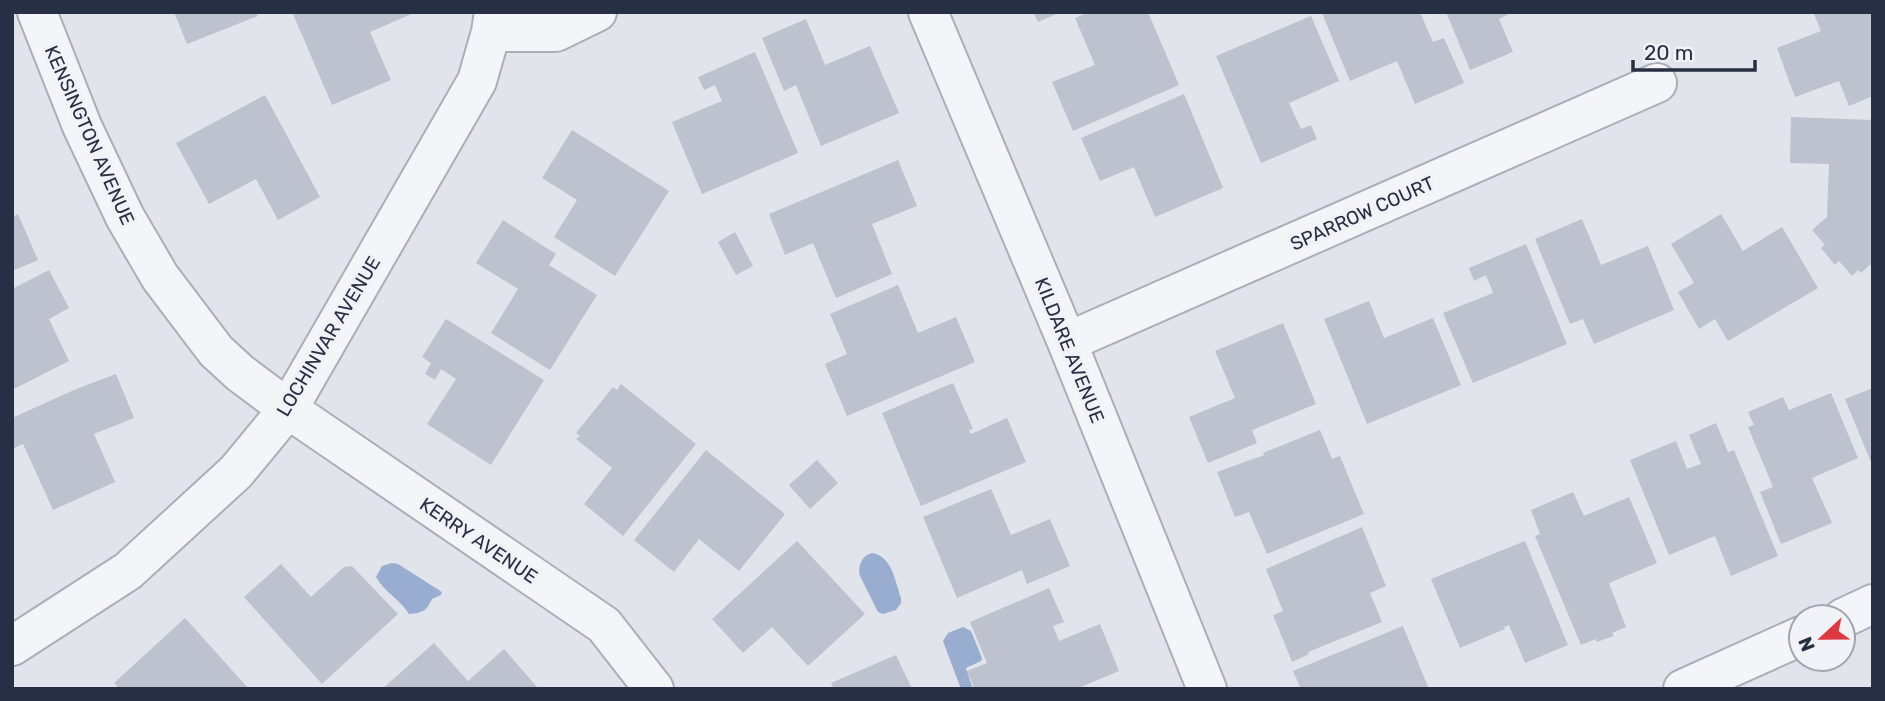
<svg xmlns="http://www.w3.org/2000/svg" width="1885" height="701" font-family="Rubik,sans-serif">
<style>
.water{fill:#98adcf}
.building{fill:#bec2cf}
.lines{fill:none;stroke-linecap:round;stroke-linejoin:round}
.minor-casing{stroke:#a9aeb9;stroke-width:42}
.minor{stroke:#f4f5f9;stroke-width:38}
.labels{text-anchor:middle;stroke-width:7;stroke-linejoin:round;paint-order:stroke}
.street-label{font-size:19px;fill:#272f45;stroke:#f1f3f8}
</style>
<rect width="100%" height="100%" fill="#e1e4eb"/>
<path class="water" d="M 872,553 C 892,556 895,581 901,598 L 901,603 L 896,610 L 883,614 L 878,612 L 860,576 C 857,567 862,555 872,553 Z
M 392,563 L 398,564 L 442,592 L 441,595 L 432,599 C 427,611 422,613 409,614 C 399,598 385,593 376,577 L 382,566 Z
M 963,627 L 971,631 L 982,658 L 981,661 L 966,668 L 973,689 L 961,689 L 943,641 L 948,633 Z"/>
<path class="building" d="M 174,12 L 256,12 L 258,16 L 187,44 Z
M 299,12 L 416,12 L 370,32 L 391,80 L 332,105 L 293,14 Z
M 1033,12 L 1061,12 L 1038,22 Z
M 1089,12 L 1148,12 L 1179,85 L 1073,131 L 1052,82 L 1095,65 L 1075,18 Z
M 1325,12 L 1420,12 L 1433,42 L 1444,38 L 1464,83 L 1415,104 L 1397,61 L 1350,81 L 1322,13 Z
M 1446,12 L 1513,12 L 1499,19 L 1513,52 L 1470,70 Z
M 1813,12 L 1873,12 L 1873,96 L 1849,106 L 1839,81 L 1795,97 L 1777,48 L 1821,31 Z
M 1311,16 L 1339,81 L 1289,103 L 1301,129 L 1311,125 L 1317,139 L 1261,163 L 1216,56 Z
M 806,19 L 825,65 L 870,46 L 899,113 L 821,146 L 796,85 L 784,91 L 762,38 Z
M 755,52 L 798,153 L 702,194 L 672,122 L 722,101 L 715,85 L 704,90 L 698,77 Z
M 1184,94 L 1223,188 L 1155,217 L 1134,167 L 1100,181 L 1081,138 Z
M 265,95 L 320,197 L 278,220 L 256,179 L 209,204 L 176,143 Z
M 1791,117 L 1873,120 L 1873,262 L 1861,273 L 1858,270 L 1852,276 L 1839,261 L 1835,265 L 1821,248 L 1825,245 L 1812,230 L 1827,217 L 1829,164 L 1790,163 Z
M 572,130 L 669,191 L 615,276 L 554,237 L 577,200 L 542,178 Z
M 898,160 L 917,206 L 872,224 L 892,274 L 836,298 L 813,243 L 785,255 L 769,214 Z
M 18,214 L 38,260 L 12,271 L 12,217 Z
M 1721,214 L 1743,251 L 1782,227 L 1818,288 L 1728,341 L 1715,319 L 1699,329 L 1678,292 L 1694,283 L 1671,244 Z
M 1582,219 L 1601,265 L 1648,246 L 1674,310 L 1594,344 L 1583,319 L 1570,324 L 1535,239 Z
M 503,220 L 556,254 L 549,265 L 597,295 L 550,370 L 491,333 L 518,289 L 476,263 Z
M 735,232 L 753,266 L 736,275 L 718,242 Z
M 1526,244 L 1567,344 L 1473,383 L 1443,313 L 1493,293 L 1486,275 L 1474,281 L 1469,268 Z
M 49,270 L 69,308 L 49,319 L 69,361 L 12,390 L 12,289 Z
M 898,285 L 918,333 L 956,317 L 975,362 L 847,416 L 825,364 L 847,354 L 830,314 Z
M 1369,301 L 1384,338 L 1433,318 L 1461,385 L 1367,424 L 1324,319 Z
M 446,319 L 544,380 L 491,465 L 427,424 L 456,379 L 441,369 L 435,380 L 425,374 L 431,363 L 422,357 Z
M 1283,323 L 1316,404 L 1252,430 L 1257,443 L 1208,463 L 1189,417 L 1235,398 L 1215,351 Z
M 116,374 L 134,418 L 94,434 L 115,482 L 53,510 L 23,444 L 12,449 L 12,418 L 74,390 Z
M 953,383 L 973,429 L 969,430 L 971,434 L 1007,418 L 1026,462 L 921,506 L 882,413 Z
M 621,384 L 696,444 L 623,536 L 584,504 L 612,468 L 576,439 L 580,436 L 576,433 L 613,387 L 617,390 Z
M 1873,388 L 1873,467 L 1845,399 Z
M 1831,393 L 1858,458 L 1812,478 L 1832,523 L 1781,544 L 1760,492 L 1773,487 L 1748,427 L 1754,425 L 1748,412 L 1783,397 L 1789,410 Z
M 1716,423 L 1728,452 L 1734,450 L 1778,556 L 1731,576 L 1715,536 L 1669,555 L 1630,460 L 1676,441 L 1687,469 L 1701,464 L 1689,435 Z
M 1320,430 L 1332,459 L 1340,456 L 1364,514 L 1267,554 L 1249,512 L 1235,517 L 1217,472 L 1264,455 L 1263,453 Z
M 706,450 L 785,514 L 739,571 L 699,539 L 674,572 L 634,540 Z
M 817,460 L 838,483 L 810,509 L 789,485 Z
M 991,489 L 1011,535 L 1050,519 L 1070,566 L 1027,584 L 1022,570 L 957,598 L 923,517 Z
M 1573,492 L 1584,516 L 1629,497 L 1657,563 L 1609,583 L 1626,627 L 1612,633 L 1614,636 L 1597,642 L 1596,639 L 1581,645 L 1535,536 L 1540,534 L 1531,510 Z
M 1362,527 L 1386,586 L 1370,593 L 1382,622 L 1308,652 L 1309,654 L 1292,662 L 1273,615 L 1283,611 L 1266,569 Z
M 797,541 L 865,614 L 808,666 L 772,627 L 743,653 L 712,619 Z
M 1525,541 L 1568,645 L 1525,663 L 1509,625 L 1504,627 L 1505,629 L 1460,648 L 1431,579 Z
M 281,564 L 311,597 L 344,567 L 352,566 L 398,614 L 322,684 L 244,597 Z
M 1049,588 L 1064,622 L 1053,626 L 1059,641 L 1100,624 L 1119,671 L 1076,689 L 975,689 L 967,671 L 987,663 L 970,622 Z
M 185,618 L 249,689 L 120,689 L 114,683 Z
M 1403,626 L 1429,689 L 1301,689 L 1293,671 Z
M 434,643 L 468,681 L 504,649 L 537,687 L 536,689 L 382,689 Z
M 896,655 L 912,689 L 834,689 L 831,683 Z"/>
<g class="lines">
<g class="minor-casing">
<path id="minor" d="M 37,12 L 82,126 L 125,217 L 160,277 L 216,351 L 240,373 L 288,409 L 604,625 L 654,689
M 928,12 L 1067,342 L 1207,689
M 491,32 L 556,32 L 597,12
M 1067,342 L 1657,83
M 1843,618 L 1873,604
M 12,646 L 128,571 L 236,472 L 288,409 L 477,81 L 491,32 L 494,12
M 1683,689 L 1801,636"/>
</g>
<use href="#minor" class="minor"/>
</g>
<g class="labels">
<g class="street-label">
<text transform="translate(90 135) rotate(66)" y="7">KENSINGTON AVENUE</text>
<text transform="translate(1362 213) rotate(-24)" y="7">SPARROW COURT</text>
<text transform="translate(328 336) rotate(-59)" y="7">LOCHINVAR AVENUE</text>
<text transform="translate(1070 350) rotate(68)" y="7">KILDARE AVENUE</text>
<text transform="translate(479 540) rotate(34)" y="7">KERRY AVENUE</text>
</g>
</g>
<rect width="1885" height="701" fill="none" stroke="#272f45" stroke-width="28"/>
<g transform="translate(1822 638) rotate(248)"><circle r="33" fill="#f1f3f8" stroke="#a0a5b0" stroke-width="2"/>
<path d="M0-5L12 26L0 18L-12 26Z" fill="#dd3940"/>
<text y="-10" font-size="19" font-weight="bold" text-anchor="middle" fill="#272f45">N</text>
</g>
<path d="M1633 60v10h122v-10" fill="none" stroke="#272f45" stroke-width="3.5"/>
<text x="1644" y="60" font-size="21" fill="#272f45" stroke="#f1f3f8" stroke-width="5" paint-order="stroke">20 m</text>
</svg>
